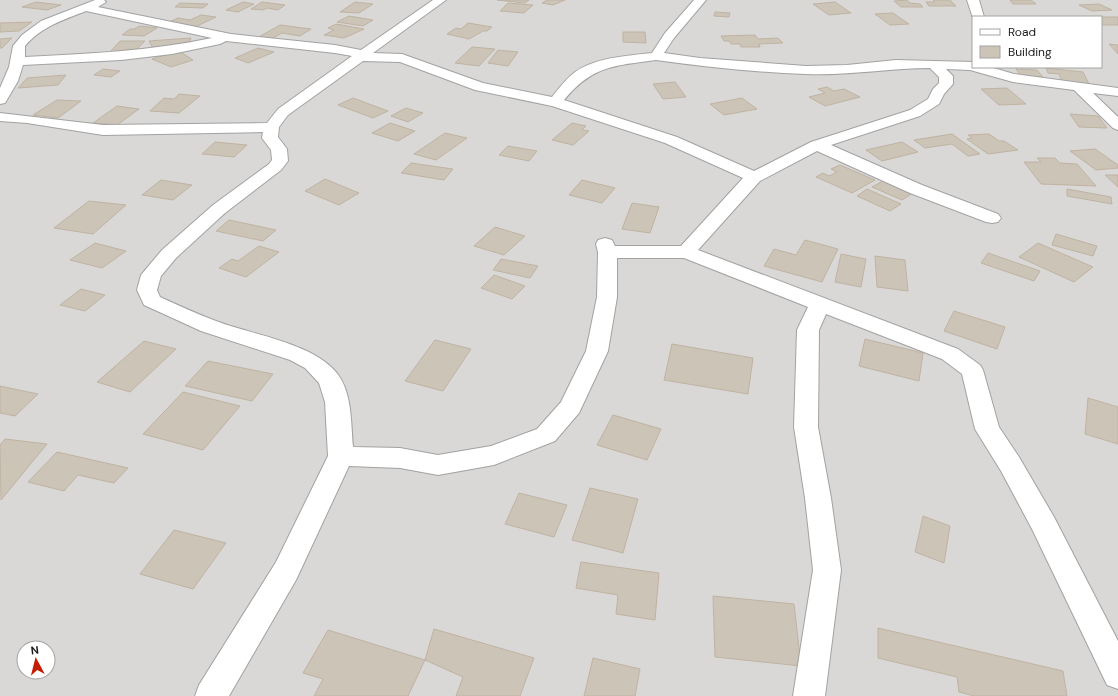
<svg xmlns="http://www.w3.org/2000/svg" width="1118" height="696" font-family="'DM Sans',sans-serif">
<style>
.residential{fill:#d9d8d7;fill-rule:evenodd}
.building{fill:#cdc4b8;stroke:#bfb3a1}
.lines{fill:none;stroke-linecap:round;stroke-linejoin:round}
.minor-casing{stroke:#a2a2a2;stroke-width:2}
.minor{fill:#fff;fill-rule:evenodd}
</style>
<rect width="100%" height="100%" fill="#edebdf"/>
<path class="residential" d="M 0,0 L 1118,0 L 1118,696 L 0,696 ZM 973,17 L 1101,17 L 1101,67 L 973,67 ZM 24,648 L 48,648 L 48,672 L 24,672 Z"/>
<path class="building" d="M 497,0 L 529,0 L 525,3 Z
M 547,0 L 565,0 L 553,5 L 542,3 Z
M 907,0 L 910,3 L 920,4 L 923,7 L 901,7 L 894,1 Z
M 933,0 L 950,0 L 956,6 L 929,6 L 926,2 L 935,2 Z
M 1010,0 L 1031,0 L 1036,4 L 1013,4 Z
M 36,2 L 61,5 L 47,10 L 22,7 Z
M 243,2 L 254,4 L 238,12 L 226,10 Z
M 262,2 L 285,5 L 278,10 L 267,8 L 263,10 L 251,9 Z
M 355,2 L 373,4 L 359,13 L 340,12 Z
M 835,2 L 851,13 L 829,15 L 813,4 Z
M 180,3 L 208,4 L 203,8 L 175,7 Z
M 508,3 L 533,5 L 524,13 L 500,11 Z
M 1099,4 L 1112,10 L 1092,11 L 1079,5 Z
M 715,12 L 730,13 L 729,17 L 714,16 Z
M 893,13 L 909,24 L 890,25 L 875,14 Z
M 201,15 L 216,17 L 193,28 L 167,23 L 178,18 L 190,20 Z
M 349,16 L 373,20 L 363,26 L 337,22 Z
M 1101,17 L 1118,17 L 1118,25 L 1101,25 Z
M 32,22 L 19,31 L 0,32 L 0,23 Z
M 468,23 L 492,27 L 487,31 L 483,31 L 469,39 L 447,34 L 456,28 L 461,29 Z
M 336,24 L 364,29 L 344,38 L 324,35 L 334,30 L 328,28 Z
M 280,25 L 311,29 L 300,36 L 282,33 L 271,39 L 257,38 Z
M 140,26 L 157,28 L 144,36 L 122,35 L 130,29 L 134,29 Z
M 623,32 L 645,32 L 646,43 L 623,42 Z
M 755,35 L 758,39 L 778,38 L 783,43 L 759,44 L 760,47 L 741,47 L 740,44 L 731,44 L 729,41 L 724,41 L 721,36 Z
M 12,38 L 2,48 L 0,48 L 0,39 Z
M 191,38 L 189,44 L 154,50 L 149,41 Z
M 120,41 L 145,41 L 134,52 L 110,52 Z
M 1109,44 L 1118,45 L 1118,54 Z
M 472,47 L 495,49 L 479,66 L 455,63 Z
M 258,48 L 274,52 L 248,63 L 235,58 Z
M 498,50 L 518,52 L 508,66 L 488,63 Z
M 179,51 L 193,60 L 171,67 L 152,59 Z
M 1046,68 L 1083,72 L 1089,84 L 1062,81 L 1059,74 L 1048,73 Z
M 103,69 L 120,71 L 111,77 L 94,75 Z
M 1016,69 L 1037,70 L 1043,77 L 1021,76 Z
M 66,75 L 58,85 L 18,88 L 27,78 Z
M 675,82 L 686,97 L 663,99 L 653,84 Z
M 827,87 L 834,91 L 844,89 L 860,97 L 825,106 L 809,97 L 825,93 L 818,89 Z
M 1007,88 L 1026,104 L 999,105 L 981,89 Z
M 179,94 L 200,96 L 179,113 L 150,111 L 164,98 L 174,99 Z
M 353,98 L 388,111 L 373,118 L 338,105 Z
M 742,98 L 757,109 L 724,115 L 710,104 Z
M 57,100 L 81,101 L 58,118 L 33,115 Z
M 117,106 L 139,109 L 117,125 L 93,123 Z
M 406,108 L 423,113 L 408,122 L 391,116 Z
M 1070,114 L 1098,116 L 1107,128 L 1079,127 Z
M 390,123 L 415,131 L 398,141 L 372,133 Z
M 572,123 L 586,126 L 582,130 L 589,131 L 573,145 L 552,140 Z
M 445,133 L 467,138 L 436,160 L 414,154 Z
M 952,134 L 980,154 L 968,156 L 952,144 L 925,148 L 914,140 Z
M 989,134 L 999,141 L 1004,141 L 1018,150 L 988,154 L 967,139 L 972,138 L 968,135 Z
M 215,142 L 247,145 L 234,157 L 202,154 Z
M 902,142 L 918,152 L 882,161 L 866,150 Z
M 508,146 L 537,151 L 529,161 L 499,155 Z
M 1095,149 L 1118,165 L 1118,168 L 1096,170 L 1070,151 Z
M 1037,158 L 1055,158 L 1060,163 L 1077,164 L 1096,186 L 1041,184 L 1024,162 L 1041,162 Z
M 411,163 L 453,169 L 444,180 L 401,173 Z
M 840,165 L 875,180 L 852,193 L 816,177 L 823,173 L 829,176 L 837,172 L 831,169 Z
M 1105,175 L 1118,175 L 1118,187 Z
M 325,179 L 359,193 L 339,205 L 305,191 Z
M 161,180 L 192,185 L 173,200 L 142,195 Z
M 582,180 L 615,188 L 602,203 L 569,195 Z
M 883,181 L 913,193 L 902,200 L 872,187 Z
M 867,189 L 901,204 L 890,211 L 857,196 Z
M 1067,189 L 1111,197 L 1112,204 L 1067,196 Z
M 89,201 L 126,205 L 93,234 L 54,228 Z
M 632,203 L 659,207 L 650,233 L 622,229 Z
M 229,220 L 276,230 L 263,241 L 216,231 Z
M 495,227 L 525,236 L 504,255 L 474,246 Z
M 1056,234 L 1097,246 L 1093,256 L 1052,245 Z
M 805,240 L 838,249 L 822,282 L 764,266 L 774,249 L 796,255 Z
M 95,243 L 126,251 L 102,268 L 70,260 Z
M 1038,243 L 1093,267 L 1074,282 L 1019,257 Z
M 259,246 L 279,252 L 246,277 L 219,268 L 232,259 L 238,261 Z
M 988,253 L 1040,271 L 1034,281 L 981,263 Z
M 841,254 L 866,259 L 861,287 L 835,282 Z
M 875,256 L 905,260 L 908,291 L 877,287 Z
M 501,259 L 538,266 L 530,278 L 493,270 Z
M 494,275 L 525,286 L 512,299 L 481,288 Z
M 81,289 L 105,295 L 85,311 L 60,305 Z
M 954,311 L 1005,327 L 997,349 L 944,331 Z
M 865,339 L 923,353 L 919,381 L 859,366 Z
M 435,340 L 471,349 L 443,391 L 405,381 Z
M 144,341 L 176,349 L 130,392 L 97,382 Z
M 672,344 L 753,358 L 748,394 L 664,380 Z
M 208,361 L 273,374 L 252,401 L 185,386 Z
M 0,386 L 38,394 L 15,416 L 0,413 Z
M 183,392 L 240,406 L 203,450 L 143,434 Z
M 1088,398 L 1118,407 L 1118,444 L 1085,434 Z
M 613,415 L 661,429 L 647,460 L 597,445 Z
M 5,439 L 47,444 L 1,500 L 0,445 Z
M 57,452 L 128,468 L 114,483 L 78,475 L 64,491 L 28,482 Z
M 590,488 L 638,499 L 623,553 L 572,540 Z
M 519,493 L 567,505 L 554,537 L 505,524 Z
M 923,516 L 950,526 L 944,563 L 915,552 Z
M 174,530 L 226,543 L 193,589 L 140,574 Z
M 581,562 L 659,573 L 655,620 L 616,614 L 618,595 L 576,588 Z
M 713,596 L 794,604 L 801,666 L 715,657 Z
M 878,628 L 1063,671 L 1067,696 L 974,696 L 959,692 L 957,677 L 878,658 Z
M 434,629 L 534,658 L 520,696 L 456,696 L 463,677 L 425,660 Z
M 328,630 L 425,660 L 408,696 L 314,696 L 323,679 L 303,673 Z
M 593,658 L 640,669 L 635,696 L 584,696 Z"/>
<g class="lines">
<g class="minor-casing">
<path id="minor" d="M 95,0 L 104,0 L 106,2 L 98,7 L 231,34 L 335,45 L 361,50 L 433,0 L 446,0 L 373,53 L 402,54 L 483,83 L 552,97 C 559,88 566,79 575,72 C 597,57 626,56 652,53 L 665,33 L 694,0 L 706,0 L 674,38 L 664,53 L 700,58 L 806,66 L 847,65 L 896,60 L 973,62 L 973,67 L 990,67 L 1014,74 L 1118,88 L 1118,96 L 1093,93 L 1118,117 L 1118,130 L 1113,128 L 1074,90 L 1013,82 L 970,70 L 946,69 L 953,76 L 953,84 L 944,94 L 939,104 L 920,116 L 831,145 L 922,185 L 998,214 L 1001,218 L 998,222 L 992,223 L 986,222 L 910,193 L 817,151 L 760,181 L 698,250 L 958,349 L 980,365 L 983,370 L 999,427 L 1019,457 L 1054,517 L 1118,641 L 1118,689 L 1107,685 L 1032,529 L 1001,471 L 975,429 L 962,374 L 942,359 L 826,314 L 819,330 L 818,427 L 831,498 L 841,570 L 825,696 L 793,696 L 813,570 L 805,498 L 794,427 L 797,330 L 808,307 L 684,258 L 617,258 L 617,297 L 608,351 L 579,413 L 555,441 L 494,465 L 438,475 L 400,468 L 349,466 L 296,580 L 229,696 L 195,696 L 199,685 L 276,562 L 328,456 L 325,402 L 319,383 L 305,368 L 290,360 L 201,331 L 144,305 L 137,290 L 141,275 L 162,250 L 213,205 L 269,164 L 272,160 L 271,150 L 262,138 L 263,132 L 103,135 L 27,123 L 0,121 L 0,113 L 103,125 L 267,123 L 278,109 L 352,56 L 335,53 L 226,41 L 220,44 L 172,54 L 121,60 L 23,65 L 18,81 L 5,103 L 0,104 L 0,88 L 9,67 L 13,46 L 22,35 L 41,21 ZM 86,11 L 212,38 C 150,51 88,54 25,57 L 25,46 C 41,27 63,20 86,11 ZM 656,60 C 705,67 755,72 805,74 C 847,76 889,68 930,68 L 939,77 L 939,83 L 933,89 L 928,99 L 910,110 L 811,142 L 754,171 L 677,137 L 564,100 C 593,65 614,66 656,60 ZM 363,61 L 400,62 L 475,90 L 552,106 L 665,143 L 743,178 L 681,246 L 615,246 L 612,240 L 605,238 L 598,240 L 596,244 L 598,252 L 597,297 L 586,351 L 561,402 L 537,429 L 491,446 L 438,455 L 400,448 L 353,447 C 351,424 352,395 339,376 C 316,343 252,335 216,321 C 197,314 178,305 160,297 L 157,290 L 161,276 L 176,258 L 225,213 L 281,170 L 288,161 L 287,149 L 278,137 L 279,127 L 288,115 Z
M 967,0 L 979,0 L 984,17 L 973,18 Z"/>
</g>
<use href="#minor" class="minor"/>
</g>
<rect x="972" y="16" width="130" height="52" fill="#ffffff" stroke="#a4a4a4"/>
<rect x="980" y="29" width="20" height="6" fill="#ffffff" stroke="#a4a4a4"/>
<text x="1008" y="36" font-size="12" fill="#1b1b1b">Road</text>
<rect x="980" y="46" width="20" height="12" fill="#cdc4b8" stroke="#a4a4a4"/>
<text x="1008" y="56" font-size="12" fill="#1b1b1b">Building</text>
<g transform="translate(36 660) rotate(353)"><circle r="19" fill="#ffffff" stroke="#a4a4a4"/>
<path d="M0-3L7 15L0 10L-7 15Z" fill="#c51d00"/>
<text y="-6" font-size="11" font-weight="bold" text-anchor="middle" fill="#1b1b1b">N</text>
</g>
</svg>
